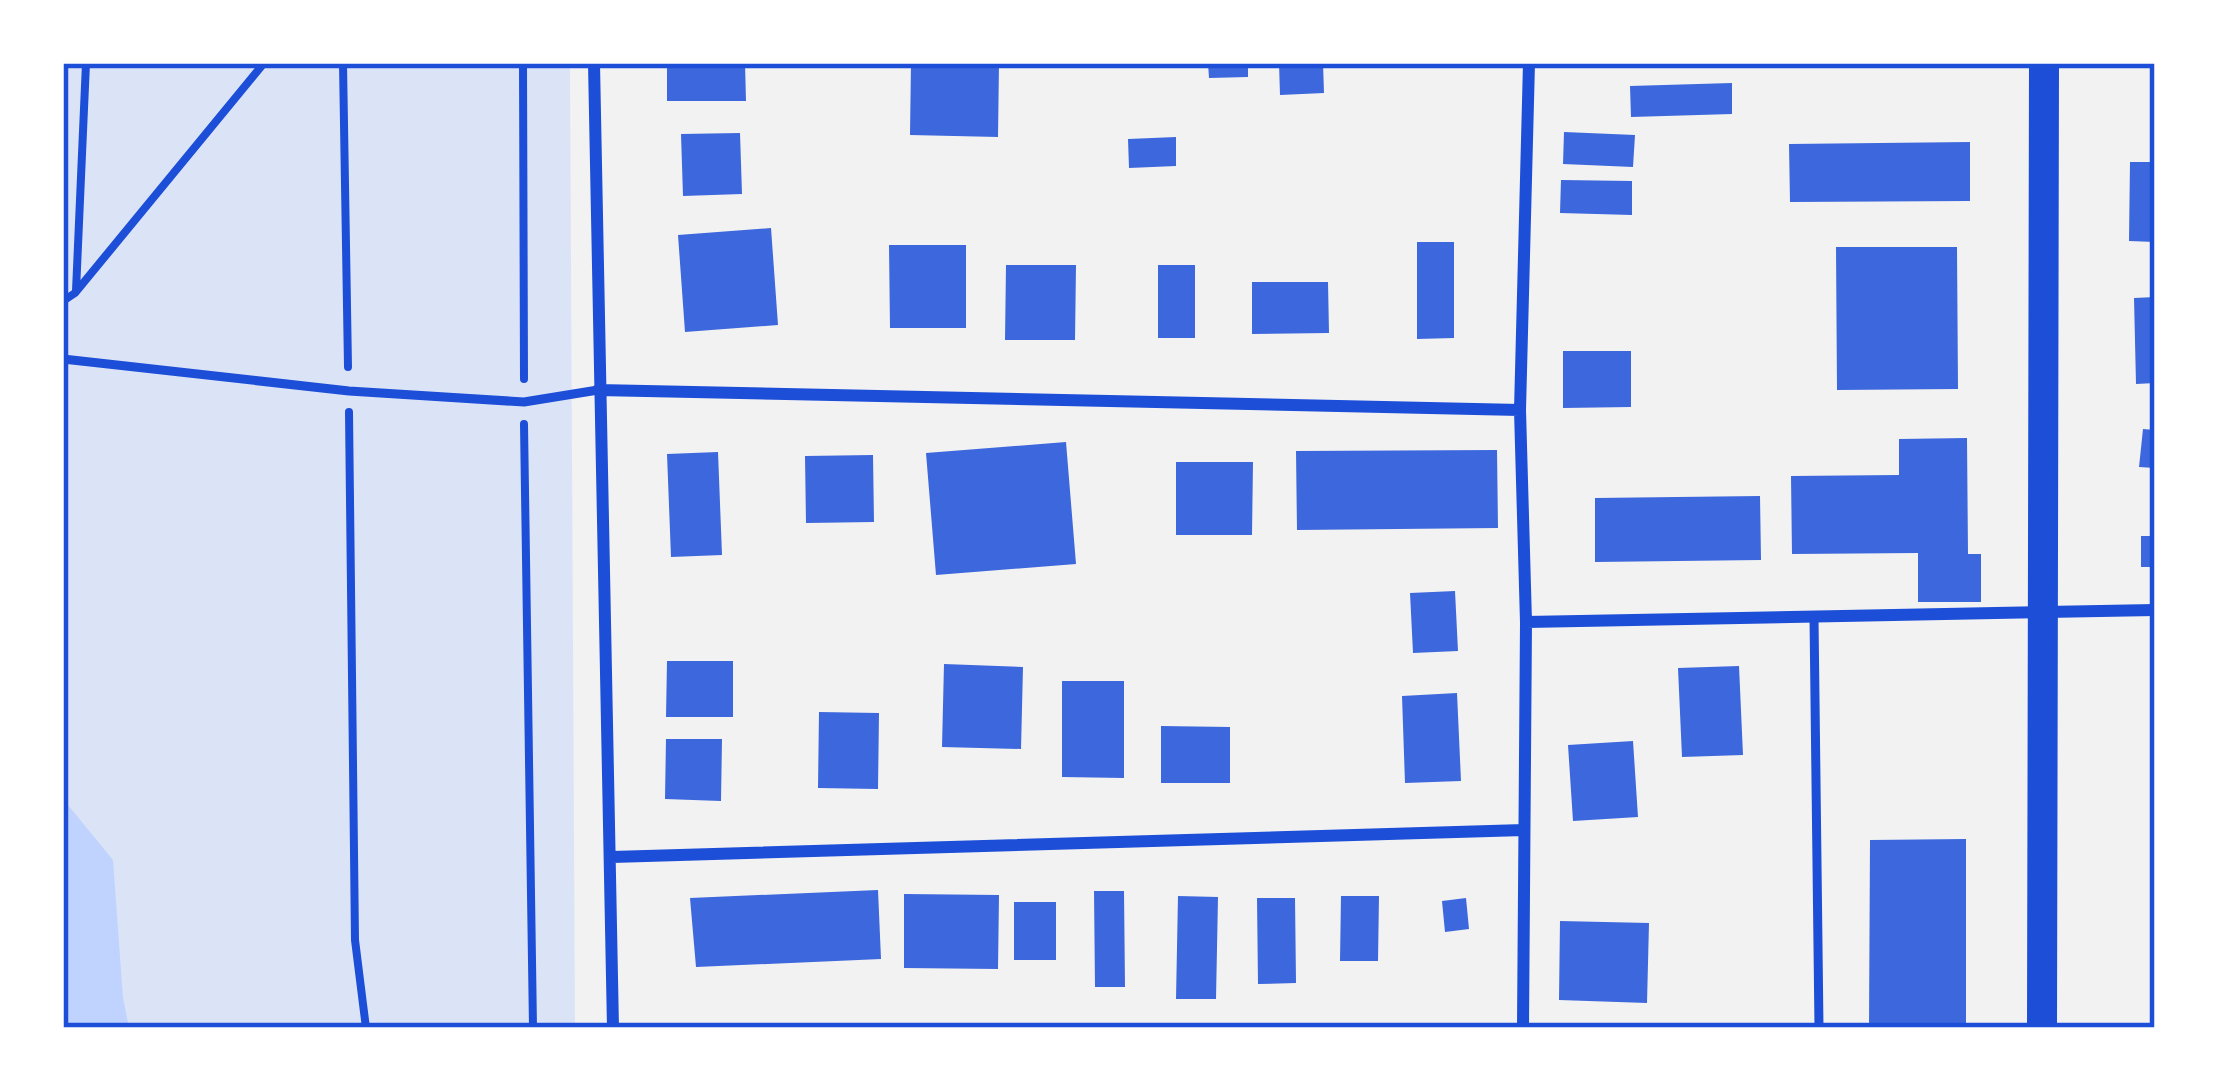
<svg xmlns="http://www.w3.org/2000/svg" width="2218" height="1091" font-family="Roboto,sans-serif">
<style>
.green{fill:#dbe4f7}
.water{fill:#bfd3fe}
.building{fill:#3d67dc}
.lines{fill:none;stroke-linecap:round;stroke-linejoin:round}
.path{stroke:#1d4ed8;stroke-width:8}
.service{stroke:#1d4ed8;stroke-width:9}
.minor{stroke:#1d4ed8;stroke-width:12}
.primary{stroke:#1d4ed8;stroke-width:30}
.neatline{fill:none;stroke:#1d4ed8;stroke-width:4.5}
</style>
<rect width="100%" height="100%" fill="#f2f2f2"/>
<path class="green" d="M 63,63 L 570,63 L 575,1028 L 63,1028 Z"/>
<path class="water" d="M 63,799 L 113,860 L 123,998 L 129,1028 L 63,1028 Z"/>
<path class="building" d="M 667,63 L 745,63 L 746,101 L 667,101 Z
M 911,63 L 999,63 L 998,137 L 910,135 Z
M 1208,63 L 1248,63 L 1248,77 L 1209,78 Z
M 1279,63 L 1323,63 L 1324,93 L 1280,95 Z
M 1732,83 L 1732,114 L 1631,117 L 1630,86 Z
M 1564,132 L 1635,135 L 1633,167 L 1563,164 Z
M 740,133 L 742,194 L 683,196 L 681,134 Z
M 1176,137 L 1176,166 L 1129,168 L 1128,139 Z
M 1970,142 L 1970,201 L 1790,202 L 1789,144 Z
M 2130,162 L 2155,162 L 2155,242 L 2129,241 Z
M 1561,180 L 1632,181 L 1632,215 L 1560,213 Z
M 771,228 L 778,325 L 685,332 L 678,235 Z
M 1417,242 L 1454,242 L 1454,338 L 1417,339 Z
M 889,245 L 966,245 L 966,328 L 890,328 Z
M 1836,247 L 1957,247 L 1958,389 L 1837,390 Z
M 1006,265 L 1076,265 L 1075,340 L 1005,340 Z
M 1158,265 L 1195,265 L 1195,338 L 1158,338 Z
M 1252,282 L 1328,282 L 1329,333 L 1252,334 Z
M 2155,297 L 2155,383 L 2136,384 L 2134,298 Z
M 1563,351 L 1631,351 L 1631,407 L 1563,408 Z
M 2143,429 L 2155,430 L 2155,468 L 2139,467 Z
M 1967,438 L 1968,554 L 1981,554 L 1981,602 L 1918,602 L 1918,553 L 1792,554 L 1791,476 L 1899,475 L 1899,439 Z
M 1066,442 L 1076,564 L 936,575 L 926,453 Z
M 1497,450 L 1498,528 L 1297,530 L 1296,451 Z
M 718,452 L 722,555 L 671,557 L 667,454 Z
M 873,455 L 874,522 L 806,523 L 805,456 Z
M 1176,462 L 1253,462 L 1252,535 L 1176,535 Z
M 1760,496 L 1761,560 L 1595,562 L 1595,498 Z
M 2141,536 L 2155,536 L 2155,567 L 2141,567 Z
M 1455,591 L 1458,651 L 1413,653 L 1410,593 Z
M 667,661 L 733,661 L 733,717 L 666,717 Z
M 944,664 L 1023,667 L 1021,749 L 942,747 Z
M 1739,666 L 1743,755 L 1682,757 L 1678,668 Z
M 1062,681 L 1124,681 L 1124,778 L 1062,777 Z
M 1457,693 L 1461,781 L 1405,783 L 1402,696 Z
M 819,712 L 879,713 L 878,789 L 818,788 Z
M 1161,726 L 1230,727 L 1230,783 L 1161,783 Z
M 666,739 L 722,739 L 721,801 L 665,799 Z
M 1633,741 L 1638,817 L 1573,821 L 1568,745 Z
M 1966,839 L 1966,1028 L 1869,1028 L 1870,840 Z
M 878,890 L 881,959 L 696,967 L 690,898 Z
M 1094,891 L 1124,891 L 1125,987 L 1095,987 Z
M 904,894 L 999,895 L 998,969 L 904,968 Z
M 1178,896 L 1218,897 L 1216,999 L 1176,999 Z
M 1341,896 L 1379,896 L 1378,961 L 1340,961 Z
M 1257,898 L 1295,898 L 1296,983 L 1258,984 Z
M 1466,898 L 1469,929 L 1445,932 L 1442,901 Z
M 1014,902 L 1056,902 L 1056,960 L 1014,960 Z
M 1560,921 L 1649,923 L 1647,1003 L 1559,1000 Z"/>
<g class="lines">
<path class="path" d="M 343,63 L 348,367
M 523,63 L 524,379
M 76,291 L 86,63
M 63,301 L 75,293 L 264,63
M 349,412 L 355,940 L 366,1028
M 524,424 L 533,1028"/>
<path class="service" d="M 63,359 L 349,391 L 524,402 L 598,390
M 1814,617 L 1819,1028"/>
<path class="minor" d="M 594,63 L 613,1028
M 598,390 L 1520,410
M 1526,622 L 2155,610
M 612,857 L 1524,830
M 1523,1028 L 1526,622 L 1520,410 L 1529,63"/>
<path class="primary" d="M 2042,1028 L 2044,63"/>
</g>
<rect width="2218" height="1091" fill="none" stroke="#ffffff" stroke-width="132"/>
<rect x="66" y="66" width="2086" height="959" class="neatline"/>
</svg>
